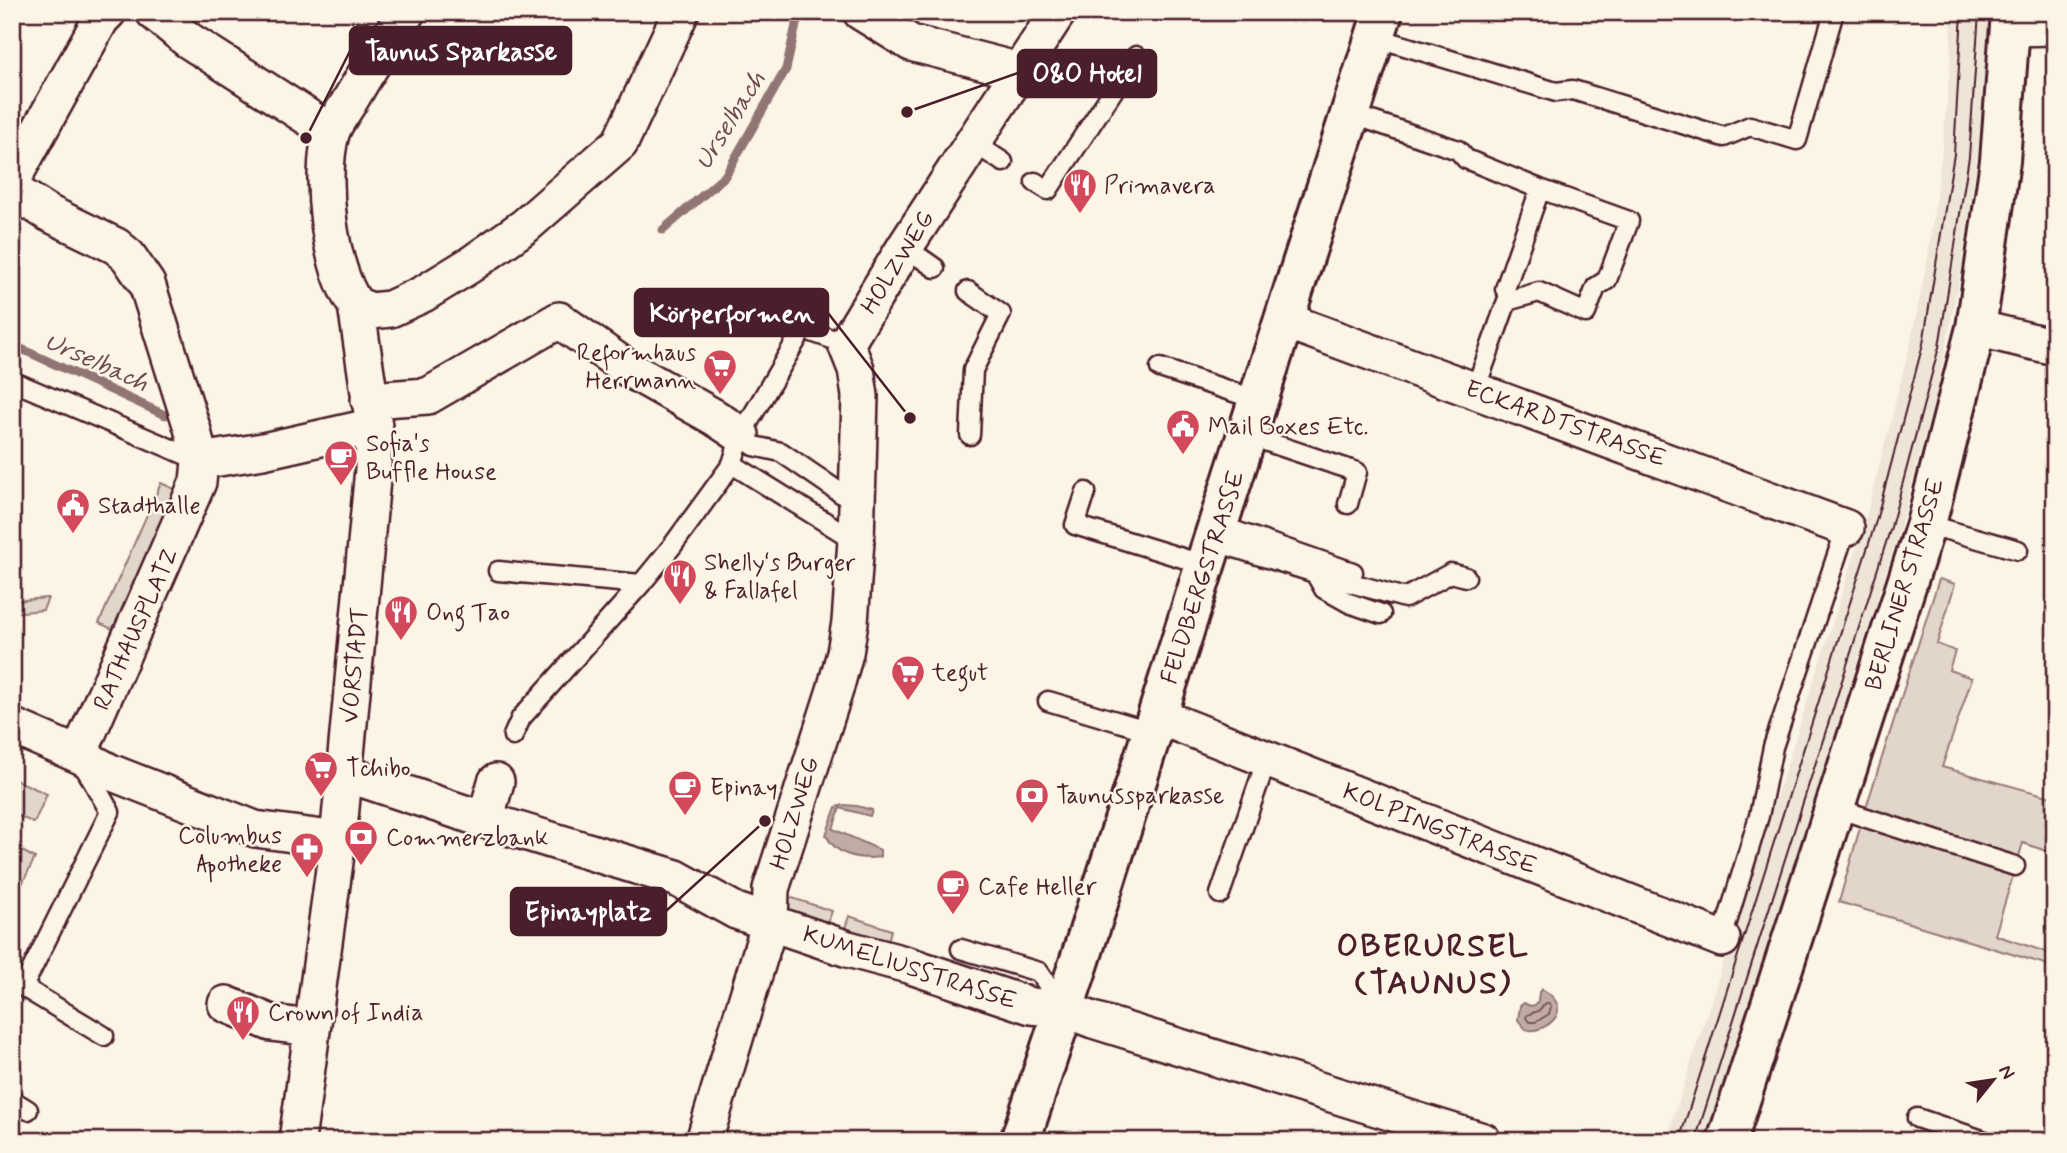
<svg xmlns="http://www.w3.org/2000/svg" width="2067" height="1153" font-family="Mynerve,sans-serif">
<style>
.built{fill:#eee5d7}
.green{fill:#e2d5ca;stroke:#967a7a;stroke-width:2}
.water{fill:#c0aca5;stroke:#917474;stroke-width:2}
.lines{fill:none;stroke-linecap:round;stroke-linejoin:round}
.shore{stroke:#79575c;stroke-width:2}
.stream{stroke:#917474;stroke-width:9}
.lane-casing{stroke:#4a1f2b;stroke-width:23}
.street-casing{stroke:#4a1f2b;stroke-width:40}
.secondary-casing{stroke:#4a1f2b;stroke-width:44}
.lane{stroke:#fcf5e5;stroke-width:18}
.street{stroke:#fcf5e5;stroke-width:35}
.secondary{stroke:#fcf5e5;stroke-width:38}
.tram{stroke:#4a1f2b;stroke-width:2}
.labels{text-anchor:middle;stroke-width:5;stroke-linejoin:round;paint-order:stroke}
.poi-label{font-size:24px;fill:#4a1f2b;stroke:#fcf5e5;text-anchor:start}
.street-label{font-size:24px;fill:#4a1f2b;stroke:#fcf5e5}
.water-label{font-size:26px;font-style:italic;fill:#6d4950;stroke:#fcf5e5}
.district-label{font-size:32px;font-weight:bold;letter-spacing:2px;fill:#4a1f2b;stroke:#fcf5e5}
.leader{fill:none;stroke:#4a1f2b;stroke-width:2.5}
.callout-dot{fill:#4a1f2b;stroke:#fcf5e5;stroke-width:2.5}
.callout{fill:#4a1f2b;stroke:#4a1f2b;stroke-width:2.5}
.callout-label{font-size:26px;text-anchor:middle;font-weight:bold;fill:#fff}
</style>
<rect width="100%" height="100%" fill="#fcf5e5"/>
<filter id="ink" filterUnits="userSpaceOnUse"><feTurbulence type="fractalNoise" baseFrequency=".0143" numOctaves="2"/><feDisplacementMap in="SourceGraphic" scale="14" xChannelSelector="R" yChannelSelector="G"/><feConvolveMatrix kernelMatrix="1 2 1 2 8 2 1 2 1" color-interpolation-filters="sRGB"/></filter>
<g filter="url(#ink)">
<path class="built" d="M 1951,12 L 1988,12 L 1986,59 L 1977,158 L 1961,270 L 1939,382 L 1900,528 L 1705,1141 L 1666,1141 L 1865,521 L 1910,345 L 1928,256 L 1943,143 L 1951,53 Z"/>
<path class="green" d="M 161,483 L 181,492 L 119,632 L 99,623 Z
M 1939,579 L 1955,584 L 1937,644 L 1955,651 L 1949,670 L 1972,678 L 1942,767 L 2055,798 L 2055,854 L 2023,843 L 1995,935 L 2055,955 L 2055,967 L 1839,902 L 1863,817 Z
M 48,598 L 43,610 L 12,613 L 12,601 Z
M 12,778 L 47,794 L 34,823 L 12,813 L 12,792 L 15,787 L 12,786 Z
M 13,846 L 35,858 L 12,904 L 12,847 Z
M 786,896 L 832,911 L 828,923 L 782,910 Z
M 849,916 L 891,930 L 888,942 L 845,928 Z"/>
<path class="water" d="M 844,805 L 857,806 L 872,810 L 870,816 L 840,808 L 833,829 L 880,850 L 880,857 C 859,860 836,856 826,835 L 836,807 Z
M 1542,989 C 1581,1012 1538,1036 1526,1029 C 1525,1029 1519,1021 1518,1020 L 1520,1006 L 1524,1003 L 1530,1006 L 1535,1005 L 1538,1001 L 1539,992 Z"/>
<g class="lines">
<path class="shore" d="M 1546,1003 L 1549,1003 L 1551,1007 L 1549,1014 L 1536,1022 L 1529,1022 L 1526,1018 L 1527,1015 L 1538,1011 Z"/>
<path class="stream" d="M 663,230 L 725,176 L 786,69 L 799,12
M 13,345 L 165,415"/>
<g class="lane-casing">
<path id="lane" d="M 1375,37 L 1556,92 L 1573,90 L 1724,137 L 1750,126 L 1797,140 L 1834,12
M 1351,114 L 1458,150 L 1466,159 L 1540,189 L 1629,221 L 1607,280 L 1596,287 L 1586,313 L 1539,292 L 1507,301 L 1475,390
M 974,143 L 1003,162
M 1035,182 L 1048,190 L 1136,56
M 905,247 L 935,268
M 1505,289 L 1540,189
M 968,291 L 1001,314 L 973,370 L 970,435
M 1160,368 L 1258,400
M 12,381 L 200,461
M 1247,435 L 1357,472 L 1348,504
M 754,446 L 781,452 L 858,505
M 732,464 L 856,541
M 1086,492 L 1075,525 L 1205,565
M 1926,524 L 2018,550
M 1218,525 L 1353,572
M 1213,541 L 1315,573 L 1405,598 L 1451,573 L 1466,577
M 498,571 L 641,584
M 1315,573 L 1324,589 L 1349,603 L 1381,614
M 1048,701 L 1153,732
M 513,736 L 521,718 L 641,584 L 673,545 L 732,464 L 741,435 L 803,329 L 846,344
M 1833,807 L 2015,866
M 1220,894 L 1267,759
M 1722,939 L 1759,816 L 1773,747 L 1846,528
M 961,949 L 1039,972 L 1062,1006
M 12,981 L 23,987 L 110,812 L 84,766
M 23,987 L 104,1036
M 12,1100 L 28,1110
M 1917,1118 L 1985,1141"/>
</g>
<g class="street-casing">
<path id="street" d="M 154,12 L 188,40 L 331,132
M 861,12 L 911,43 L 1020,71
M 2010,28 L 2055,27
M 12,180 L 101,19 L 108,12
M 12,190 L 48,213 L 116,246 L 128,256 L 147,284 L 193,431 L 200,461 L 198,482 L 82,747 L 81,756
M 356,305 L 371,311 L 390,309 L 423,294 L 470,265 L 525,226 L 620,143 L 681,12
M 1284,320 L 1846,528
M 1976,328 L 2055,347
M 369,400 L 428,396 L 559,320 L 627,368 L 714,417 L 741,435
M 200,461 L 263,451 L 374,426
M 1158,716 L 1722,939
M 12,726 L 81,756 L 110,772 L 255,829 L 338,840
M 344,773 L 485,820 L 676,878 L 736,911 L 848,949 L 908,965 L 1031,1006 L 1064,1009 L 1093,1020 L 1483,1141
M 485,820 L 496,782
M 226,1004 L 271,1023 L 311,1028
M 297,1141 L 338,840 L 373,469 L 374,426 L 356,305 C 329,268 319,178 331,134 C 334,123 343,112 349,102 C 367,71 386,41 407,12
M 704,1141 L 770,922 L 771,889 L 835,690 L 845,653 L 850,622 L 856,541 L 860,396 L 856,369 L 846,344 L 905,247 L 1058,12"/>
</g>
<g class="secondary-casing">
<path id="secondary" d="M 1020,1141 L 1080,960 L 1205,565 L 1383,12
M 1727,1141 L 1926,524 L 1976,328 L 2000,161 L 2011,12"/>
</g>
<use href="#lane" class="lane"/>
<use href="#street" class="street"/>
<use href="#secondary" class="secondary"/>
<path class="tram" d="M 1679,1141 L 1876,521 L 1923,344 L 1954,154 L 1962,12
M 1695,1141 L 1891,527 L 1939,347 L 1969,157 L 1979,12"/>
</g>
</g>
<defs>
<g id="restaurant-pin" transform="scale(1.75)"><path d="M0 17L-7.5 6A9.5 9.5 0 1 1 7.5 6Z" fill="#d1495b" stroke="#fcf5e5"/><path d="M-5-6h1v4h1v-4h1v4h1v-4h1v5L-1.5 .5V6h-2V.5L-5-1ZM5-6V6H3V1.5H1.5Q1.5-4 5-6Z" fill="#fff"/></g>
<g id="supermarket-pin" transform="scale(1.75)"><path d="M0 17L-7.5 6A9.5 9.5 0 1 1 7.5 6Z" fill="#d1495b" stroke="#fcf5e5"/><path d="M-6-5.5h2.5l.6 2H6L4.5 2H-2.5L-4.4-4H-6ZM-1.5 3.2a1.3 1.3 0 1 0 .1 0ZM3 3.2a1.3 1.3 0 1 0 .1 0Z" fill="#fff"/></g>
<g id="civic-pin" transform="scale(1.75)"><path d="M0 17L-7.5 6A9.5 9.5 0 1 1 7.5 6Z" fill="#d1495b" stroke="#fcf5e5"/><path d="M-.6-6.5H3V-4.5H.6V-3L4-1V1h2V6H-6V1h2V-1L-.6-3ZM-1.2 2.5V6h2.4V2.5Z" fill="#fff"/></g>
<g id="cafe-pin" transform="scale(1.75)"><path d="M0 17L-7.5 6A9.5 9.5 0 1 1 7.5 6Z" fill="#d1495b" stroke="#fcf5e5"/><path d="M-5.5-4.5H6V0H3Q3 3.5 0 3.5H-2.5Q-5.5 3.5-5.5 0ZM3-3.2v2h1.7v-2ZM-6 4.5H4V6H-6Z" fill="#fff"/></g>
<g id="bank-pin" transform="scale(1.75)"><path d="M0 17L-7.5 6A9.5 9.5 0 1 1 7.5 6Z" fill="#d1495b" stroke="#fcf5e5"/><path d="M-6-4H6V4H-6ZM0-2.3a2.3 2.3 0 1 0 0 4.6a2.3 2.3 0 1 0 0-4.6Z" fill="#fff"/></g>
<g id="pharmacy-pin" transform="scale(1.75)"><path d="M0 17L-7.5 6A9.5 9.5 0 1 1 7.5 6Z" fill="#d1495b" stroke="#fcf5e5"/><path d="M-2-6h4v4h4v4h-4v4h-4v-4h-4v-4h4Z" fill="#fff"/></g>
</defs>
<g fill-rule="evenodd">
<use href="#restaurant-pin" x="1080" y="185"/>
<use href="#supermarket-pin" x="720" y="366"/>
<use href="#civic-pin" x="1183" y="426"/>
<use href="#cafe-pin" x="341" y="457"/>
<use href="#civic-pin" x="73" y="505"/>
<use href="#restaurant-pin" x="680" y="576"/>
<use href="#restaurant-pin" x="401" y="612"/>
<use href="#supermarket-pin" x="908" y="672"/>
<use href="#supermarket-pin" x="321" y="768"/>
<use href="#cafe-pin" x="685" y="787"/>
<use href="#bank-pin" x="1032" y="795"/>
<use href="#bank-pin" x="361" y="837"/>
<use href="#pharmacy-pin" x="307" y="849"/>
<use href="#cafe-pin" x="953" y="886"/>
<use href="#restaurant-pin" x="243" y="1012"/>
</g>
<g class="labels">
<g class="poi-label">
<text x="1104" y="193">Primavera</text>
<text x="696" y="360" text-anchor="end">Reformhaus<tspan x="696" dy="28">Herrmann</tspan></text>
<text x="1208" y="434">Mail Boxes Etc.</text>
<text x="366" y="451">Sofia's<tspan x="366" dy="28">Buffle House</tspan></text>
<text x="98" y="513">Stadthalle</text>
<text x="704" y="570">Shelly‘s Burger<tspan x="704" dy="28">&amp; Fallafel</tspan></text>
<text x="426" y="620">Ong Tao</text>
<text x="932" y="680">tegut</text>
<text x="346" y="776">Tchibo</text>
<text x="710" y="795">Epinay</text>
<text x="1056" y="803">Taunussparkasse</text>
<text x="282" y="843" text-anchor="end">Columbus<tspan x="282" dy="28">Apotheke</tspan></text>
<text x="386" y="845">Commerzbank</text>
<text x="978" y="894">Cafe Heller</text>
<text x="268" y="1020">Crown of India</text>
</g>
<g class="street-label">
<text transform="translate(897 262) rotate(-58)" y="8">HOLZWEG</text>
<text transform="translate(1566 423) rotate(20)" y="8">ECKARDTSTRASSE</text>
<text transform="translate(1202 577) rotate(-72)" y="8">FELDBERGSTRASSE</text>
<text transform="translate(1904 584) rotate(-73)" y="8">BERLINER STRASSE</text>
<text transform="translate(135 629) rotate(-66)" y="8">RATHAUSPLATZ</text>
<text transform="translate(354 665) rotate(-85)" y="8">VORSTADT</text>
<text transform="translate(794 813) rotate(-73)" y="8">HOLZWEG</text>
<text transform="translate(1440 828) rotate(22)" y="8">KOLPINGSTRASSE</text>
<text transform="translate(910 967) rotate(18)" y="8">KUMELIUSSTRASSE</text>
</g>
<g class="water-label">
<text transform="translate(729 120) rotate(-58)" y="9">Urselbach</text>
<text transform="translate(97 361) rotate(24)" y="9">Urselbach</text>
</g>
<g class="district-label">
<text x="1433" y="956">OBERURSEL<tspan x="1433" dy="37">(TAUNUS)</tspan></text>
</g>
</g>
<path class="leader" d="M306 138L350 51M907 112L1018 73M910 418L828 313M765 821L666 911"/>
<g class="callout-dot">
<circle cx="306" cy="138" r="7"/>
<circle cx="907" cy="112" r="7"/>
<circle cx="910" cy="418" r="7"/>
<circle cx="765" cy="821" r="7"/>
</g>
<g class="callout">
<rect x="350" y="27" width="221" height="47" rx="7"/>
<rect x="1018" y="50" width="138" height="47" rx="7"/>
<rect x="635" y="289" width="193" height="47" rx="7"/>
<rect x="511" y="888" width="155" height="47" rx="7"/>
</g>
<g class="callout-label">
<text x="461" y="60">Taunus Sparkasse</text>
<text x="1087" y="82">O&amp;O Hotel</text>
<text x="732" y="322">Körperformen</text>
<text x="588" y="920">Epinayplatz</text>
</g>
<rect width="2067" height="1153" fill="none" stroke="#fcf5e5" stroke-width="42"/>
<rect x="21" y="21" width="2025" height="1111" fill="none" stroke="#4a1f2b" stroke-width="2.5" filter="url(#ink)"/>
<g transform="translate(1993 1080) rotate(60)" stroke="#fcf5e5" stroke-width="5" paint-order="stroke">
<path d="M0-5L12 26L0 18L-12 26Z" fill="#4a1f2b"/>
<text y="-10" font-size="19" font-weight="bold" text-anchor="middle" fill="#4a1f2b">N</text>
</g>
</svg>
